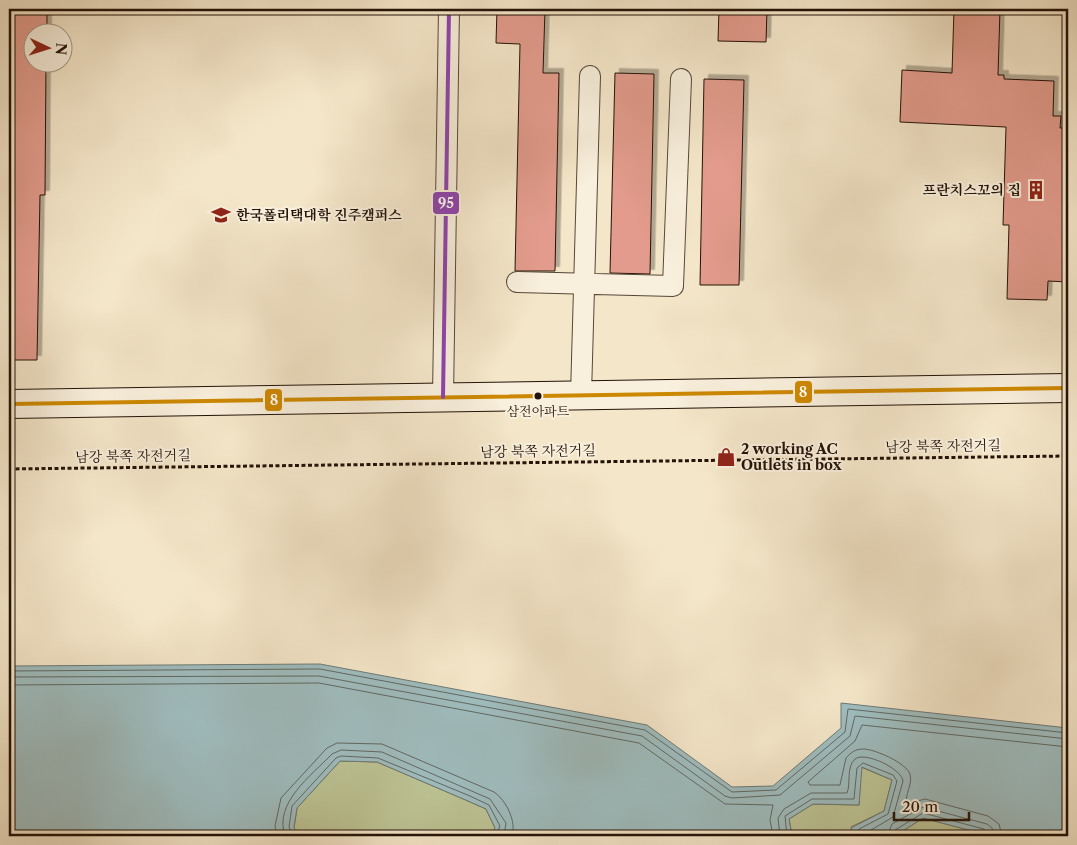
<svg xmlns="http://www.w3.org/2000/svg" width="1077" height="845" font-family="'Libre Caslon Text','Noto Serif KR',serif">
<style>
.green{fill:#bdc495;stroke:#706b4e}
.water{fill:#9fbdbf;stroke:#6d7975}
.lines{fill:none;stroke-linecap:round;stroke-linejoin:round}
.shore{stroke:#616863;stroke-width:1}
.building{fill:#e29b8c;stroke:#231207;filter:url(#shadow)}
.street-casing{stroke:#574738;stroke-width:22}
.secondary-casing{stroke:#231207;stroke-width:30}
.path{stroke:#231207;stroke-width:3;stroke-dasharray:4 2.5;stroke-linecap:butt}
.street{stroke:#f8efdc;stroke-width:20}
.secondary{stroke:#f8efdc;stroke-width:28}
.bus-1-casing{stroke:#f8efdc;stroke-width:8}
.bus-2-casing{stroke:#f8efdc;stroke-width:8}
.bus-1{stroke:#cd8801;stroke-width:4}
.bus-2{stroke:#8e44ad;stroke-width:4}
.bus-dot{fill:#231207;stroke:#f8efdc;stroke-width:2}
.labels{text-anchor:middle;stroke-width:4;stroke-linejoin:round;paint-order:stroke}
.bus-label{font-size:13px;fill:#231207;stroke:#f8efdc}
.poi-label{font-size:14px;font-weight:bold;fill:#231207;stroke:#f8efdc;text-anchor:start}
.street-label{font-size:14px;fill:#231207;stroke:#f8efdc}
.line-badge{stroke:#f8efdc;stroke-width:2}
.badge-label{font-size:14px;text-anchor:middle;font-weight:bold;fill:#fff}
</style>
<defs>
<filter id="shadow"><feDropShadow dx="4.5" dy="-4.5" stdDeviation="0" flood-color="#0004"/></filter>
</defs>
<rect width="100%" height="100%" fill="#f4e6c9"/>
<filter id="stains"><feTurbulence type="fractalNoise" baseFrequency=".004" numOctaves="4"/><feColorMatrix values="0 0 0 0 .2 0 0 0 0 .09 0 0 0 0 .02 0 0 0 .5 -.17"/></filter>
<radialGradient id="worn" r=".72"><stop offset=".6" stop-color="#630" stop-opacity="0"/><stop offset="1" stop-color="#630" stop-opacity=".3"/></radialGradient>
<path class="green" d="M 340,761 L 377,762 L 468,801 L 486,809 L 495,828 L 491,836 L 297,836 L 294,828 L 297,808 Z
M 861,767 L 892,780 L 884,811 L 851,827 L 854,836 L 792,836 L 789,819 L 813,804 L 859,805 Z
M 923,818 L 991,836 L 895,836 Z"/>
<path class="water" d="M 320,664 L 647,725 L 732,787 L 773,786 L 841,728 L 841,703 L 1068,728 L 1068,836 L 991,836 L 923,818 L 895,836 L 854,836 L 851,828 L 884,811 L 892,780 L 862,767 L 859,805 L 813,804 L 789,819 L 792,836 L 491,836 L 495,828 L 486,809 L 468,801 L 377,762 L 340,761 L 297,808 L 294,827 L 297,836 L 9,836 L 9,666 Z"/>
<g class="lines">
<path class="shore" d="M 9,671 L 320,669 L 645,730 L 732,792 L 776,790 L 845,732 L 848,709 L 1068,733
M 9,677 L 319,676 L 642,736 L 725,796 L 732,798 L 780,795 L 850,736 L 855,716 L 1068,739
M 9,685 L 319,683 L 639,743 L 725,804 L 773,805 L 770,820 L 773,836
M 277,836 L 275,826 L 281,798 L 327,748 L 337,743 L 382,744 L 494,792 C 506,800 517,822 512,836
M 285,836 C 273,803 312,775 332,754 L 341,750 L 382,752 L 490,799 L 506,823 L 504,836
M 292,836 L 289,827 L 292,806 L 336,758 L 341,756 L 378,758 L 470,796 L 489,805 L 500,826 L 496,836
M 780,836 L 778,818 L 784,809 L 811,793 L 847,793 C 851,784 846,767 855,759 C 865,751 902,769 903,781 L 893,817 L 866,833 L 865,836
M 787,836 L 785,816 L 812,799 L 854,799 L 857,768 L 863,763 L 893,775 L 897,781 L 888,814 L 859,829 L 858,836
M 887,836 L 892,824 L 923,807 L 987,824 L 992,828 L 994,836
M 893,836 L 895,830 L 923,813 L 984,829 L 988,836
M 1002,836 L 999,824 L 988,816 L 925,799 L 907,804 C 904,795 913,785 910,774 C 906,763 875,749 863,749 C 856,749 851,752 846,758 L 840,785 L 810,785 L 808,782 L 855,741 L 862,725 L 1068,747"/>
</g>
<path class="building" d="M 9,9 L 47,9 L 47,32 L 32,32 L 32,62 L 46,62 L 45,195 L 40,195 L 37,360 L 9,360 Z
M 497,9 L 545,9 L 543,73 L 559,73 L 555,271 L 515,271 L 520,44 L 496,43 Z
M 719,9 L 767,9 L 766,42 L 718,41 Z
M 954,9 L 1000,9 L 998,75 L 1004,75 L 1004,79 L 1054,81 L 1053,116 L 1061,116 L 1060,128 L 1068,128 L 1068,282 L 1048,281 L 1047,300 L 1007,299 L 1009,225 L 1003,225 L 1006,127 L 900,122 L 902,70 L 952,73 Z
M 615,73 L 654,74 L 650,274 L 610,273 Z
M 704,79 L 744,80 L 739,285 L 700,285 Z"/>
<g class="lines">
<g class="street-casing">
<path id="street" d="M 517,282 L 673,286 L 681,79
M 581,395 L 590,76
M 443,397 L 449,9"/>
</g>
<g class="secondary-casing">
<path id="secondary" d="M 9,404 L 1068,388"/>
</g>
<path class="path" d="M 9,469 L 1068,456"/>
<use href="#street" class="street"/>
<use href="#secondary" class="secondary"/>
<g class="bus-1-casing">
<path id="bus-1" d="M 9,404 L 1068,388"/>
</g>
<g class="bus-2-casing">
<path id="bus-2" d="M 443,397 L 449,9"/>
</g>
<use href="#bus-1" class="bus-1"/>
<use href="#bus-2" class="bus-2"/>
</g>
<defs>
<g id="building-bare" transform="scale(1.5)"><path d="M-4-6H4V6H1V3H-1V6H-4ZM-2.5-4.3h1.7v1.8h-1.7ZM.8-4.3h1.7v1.8H.8ZM-2.5-1h1.7V.8h-1.7ZM.8-1h1.7V.8H.8Z" fill="#8f2418" stroke="#f8efdc" stroke-width="2.5" paint-order="stroke"/></g>
<g id="university-bare" transform="scale(1.5)"><path d="M0-5L7-2L0 1L-7-2ZM-4 1L0 2.5L4 1V4Q0 6-4 4Z" fill="#8f2418" stroke="#f8efdc" stroke-width="2.5" paint-order="stroke"/></g>
<g id="shop-bare" transform="scale(1.5)"><path d="M-5-2.5h2.3a2.7 3.5 0 0 1 5.4 0H5L5.5 6h-11ZM-1.5-2.5h3a1.5 2.3 0 0 0-3 0Z" fill="#8f2418" stroke="#f8efdc" stroke-width="2.5" paint-order="stroke"/></g>
</defs>
<g fill-rule="evenodd">
<use href="#building-bare" x="1036" y="190"/>
<use href="#university-bare" x="221" y="215"/>
<use href="#shop-bare" x="726" y="457"/>
</g>
<circle class="bus-dot" cx="538" cy="396" r="4.5"/>
<g class="labels">
<g class="bus-label">
<text x="538" y="416">삼전아파트</text>
</g>
<g class="poi-label">
<text x="1021" y="195" text-anchor="end">프란치스꼬의 집</text>
<text x="236" y="220">한국폴리택대학 진주캠퍼스</text>
<text x="741" y="454">2 working AC<tspan x="741" dy="16">Outlets in box</tspan></text>
</g>
<g class="street-label">
<text transform="translate(943 446) rotate(-1)" y="5">남강 북쪽 자전거길</text>
<text transform="translate(538 451) rotate(-1)" y="5">남강 북쪽 자전거길</text>
<text transform="translate(133 456) rotate(-1)" y="5">남강 북쪽 자전거길</text>
</g>
</g>
<g class="line-badge">
<rect x="432" y="191" width="28" height="24" rx="5" fill="#8e44ad"/>
<rect x="794" y="380" width="19" height="24" rx="5" fill="#cd8801"/>
<rect x="264" y="388" width="19" height="24" rx="5" fill="#cd8801"/>
</g>
<g class="badge-label">
<text x="446" y="208">95</text>
<text x="803" y="397">8</text>
<text x="274" y="405">8</text>
</g>
<rect width="1077" height="845" fill="none" stroke="#f4e6c9" stroke-width="30"/>
<rect x="10" y="10" width="1057" height="825" fill="none" stroke="#231207" stroke-width="2.5"/>
<rect x="15" y="15" width="1047" height="815" fill="none" stroke="#231207"/>
<g transform="translate(48 48) rotate(94)"><circle r="24" fill="#f8efdc" stroke="#a39787"/>
<path d="M0-4L9 19L0 12L-9 19Z" fill="#8f2418"/>
<text y="-8" font-size="14" font-weight="bold" text-anchor="middle" fill="#231207">N</text>
</g>
<path d="M894 812v8h75v-8" fill="none" stroke="#231207" stroke-width="2.5"/>
<text x="902" y="812" font-size="15" fill="#231207" stroke="#f8efdc" stroke-width="4" paint-order="stroke">20 m</text>
<rect width="100%" height="100%" filter="url(#stains)"/>
<rect width="100%" height="100%" fill="url(#worn)"/>
</svg>
